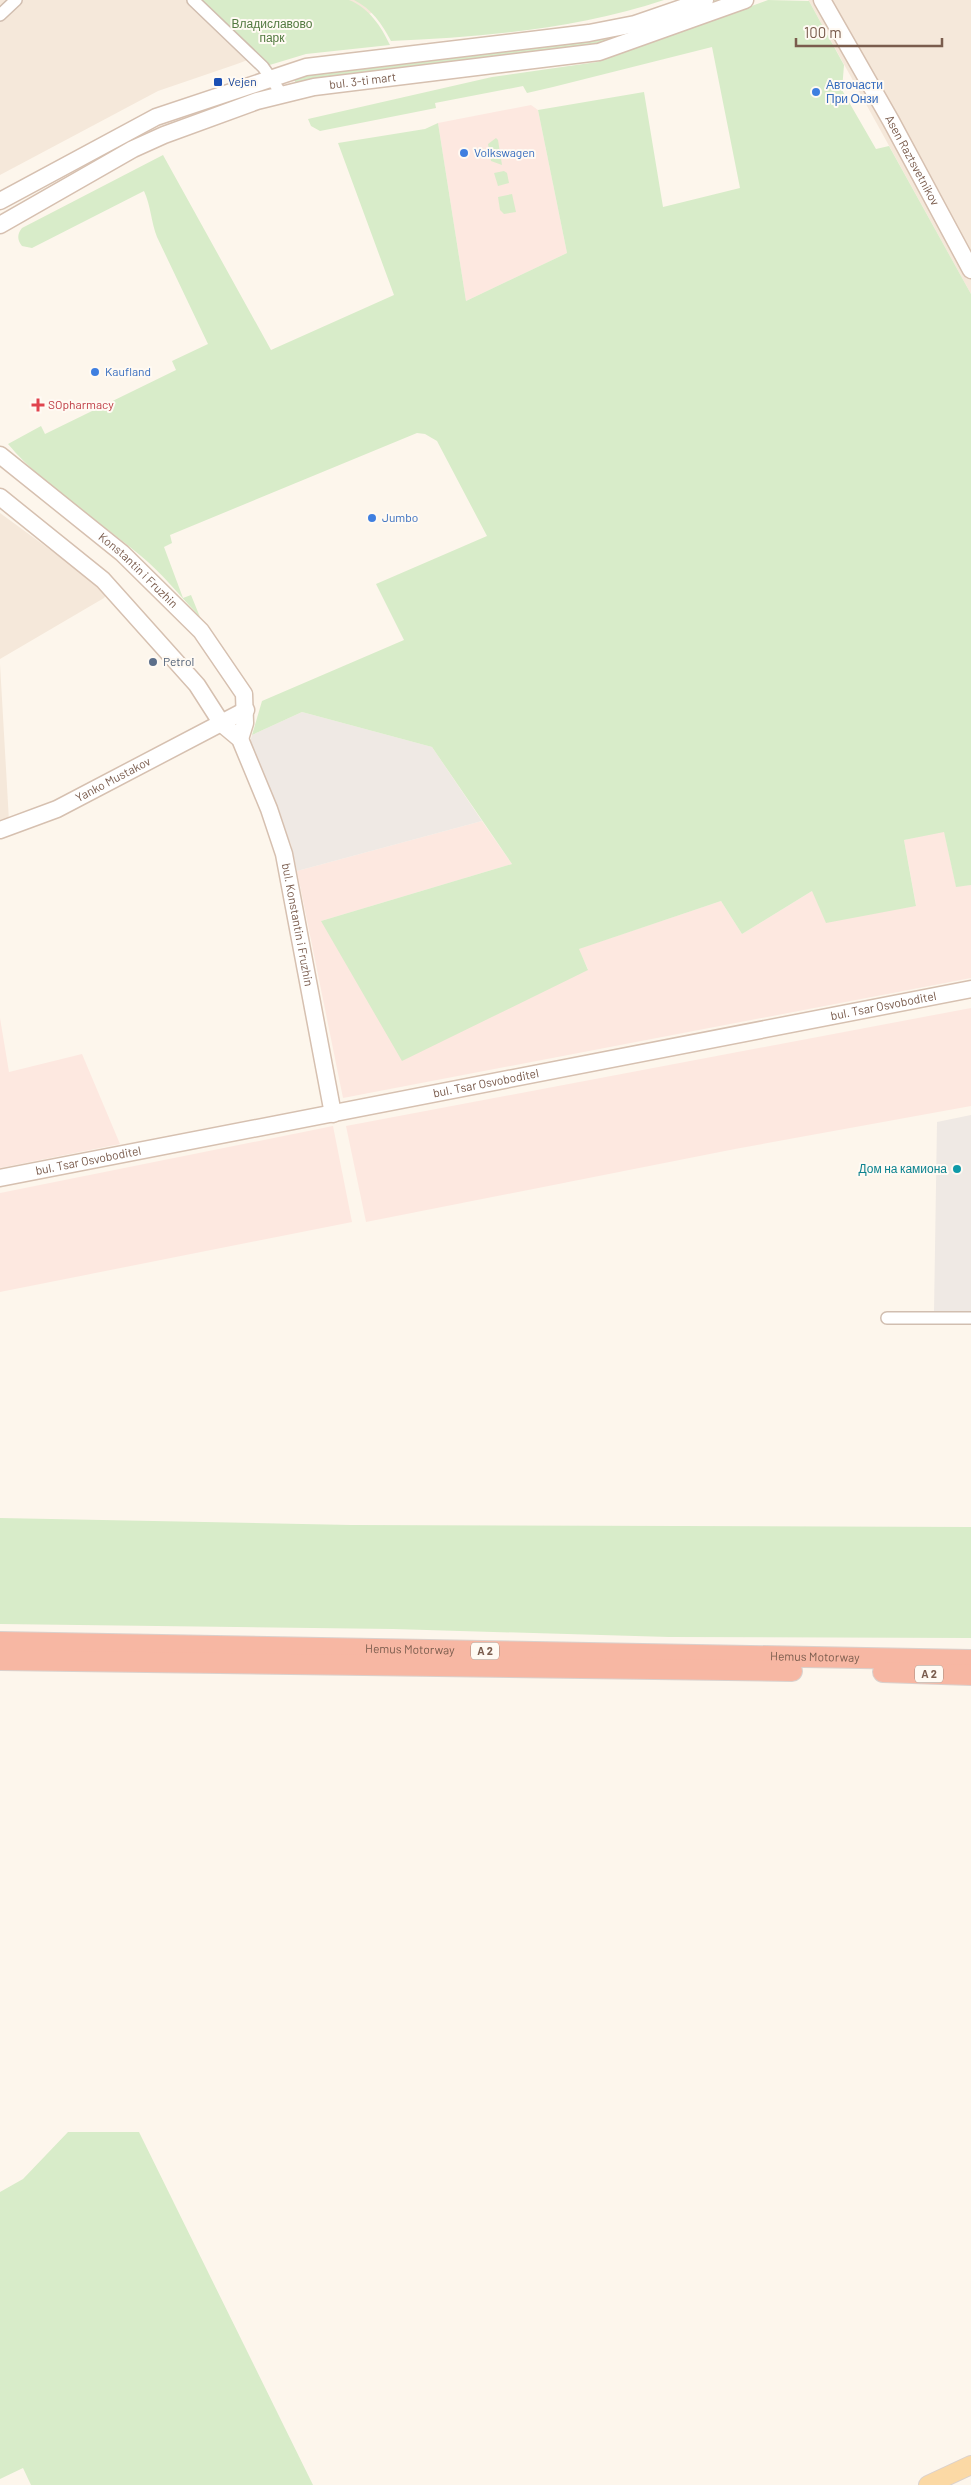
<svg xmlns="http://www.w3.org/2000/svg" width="971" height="2485" font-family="Barlow,sans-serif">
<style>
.residential{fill:#f5e8da}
.commercial{fill:#fde8e0}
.industrial{fill:#efe9e4}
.green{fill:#d8ecc9}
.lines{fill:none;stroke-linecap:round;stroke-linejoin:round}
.street-casing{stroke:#d1beb0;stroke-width:14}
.secondary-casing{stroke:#d6c0b0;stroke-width:19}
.primary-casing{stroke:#dad1cd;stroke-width:20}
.highway-casing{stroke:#dad1cd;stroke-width:22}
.street{stroke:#fff;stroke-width:11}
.secondary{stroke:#fff;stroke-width:16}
.primary{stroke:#fbd9a5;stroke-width:18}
.highway{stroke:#f7b7a3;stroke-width:20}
.transit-dot{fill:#1a4fb4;stroke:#fffaf3;stroke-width:2}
.shop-dot{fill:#3f7fe0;stroke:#fffaf3;stroke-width:2}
.health-dot{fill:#e0444e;stroke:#fffaf3;stroke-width:2}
.service-dot{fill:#5c6f8a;stroke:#fffaf3;stroke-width:2}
.culture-dot{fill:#0f9aa8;stroke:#fffaf3;stroke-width:2}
.labels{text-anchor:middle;stroke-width:4;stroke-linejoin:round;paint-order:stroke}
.shield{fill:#fffaf3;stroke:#a28b7f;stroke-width:1}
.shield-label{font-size:11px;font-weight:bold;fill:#7a5c4d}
.park-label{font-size:12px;fill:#537a41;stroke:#fffaf3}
.street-label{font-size:12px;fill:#7a5c4d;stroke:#fffaf3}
.transit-label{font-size:12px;fill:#164399;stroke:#fffaf3;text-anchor:start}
.shop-label{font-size:12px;fill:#366cbe;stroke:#fffaf3;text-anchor:start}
.health-label{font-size:12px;fill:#be3a42;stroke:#fffaf3;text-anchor:start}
.service-label{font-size:12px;fill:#4e5e75;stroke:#fffaf3;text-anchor:start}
.culture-label{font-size:12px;fill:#0d838f;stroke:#fffaf3;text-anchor:end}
</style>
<rect width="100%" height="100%" fill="#fdf6ec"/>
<path class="residential" d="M 0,0 L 406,0 L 237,64 L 158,91 L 0,175 Z
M 808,0 L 971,0 L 971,294 L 809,1 Z
M 0,513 L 108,592 L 104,598 L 0,659 Z
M 0,664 L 9,821 L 0,823 Z"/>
<path class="commercial" d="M 531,105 L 538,110 L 567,253 L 466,301 L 438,123 Z
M 482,821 L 512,864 L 321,921 L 588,969 L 578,949 L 721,901 L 742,934 L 812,891 L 916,905 L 904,840 L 944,831 L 956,886 L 971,885 L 971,978 L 343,1098 L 297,871 Z
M 971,1008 L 971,1106 L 735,1149 L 366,1222 L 346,1126 Z
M 0,1018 L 9,1072 L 82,1054 L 120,1144 L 0,1168 Z
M 333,1126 L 352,1222 L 0,1292 L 0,1193 Z"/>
<path class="industrial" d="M 302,712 L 432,747 L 482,821 L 297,871 L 291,844 L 250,753 L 250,742 L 252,735 Z
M 971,1115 L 971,1312 L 934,1312 L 937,1122 Z"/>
<path class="green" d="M 195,0 L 349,0 C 369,8 381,26 390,45 L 306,54 L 263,67 Z
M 354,0 L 664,0 C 577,29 483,37 391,41 C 382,24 372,9 354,0 Z
M 705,0 L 743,0 L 599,52 L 298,92 L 292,71 L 589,33 Z
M 768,0 L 809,1 L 844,65 L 842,90 L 876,149 L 889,146 L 971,294 L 971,885 L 956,887 L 944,832 L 904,840 L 916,906 L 826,923 L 812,891 L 742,934 L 721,901 L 579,949 L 588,970 L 402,1061 L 321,921 L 512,864 L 432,747 L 302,712 L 252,735 L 262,701 L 404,640 L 376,584 L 487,536 L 437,441 L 425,434 L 417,433 L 170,535 L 172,543 L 164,547 L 183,598 L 191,595 L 200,617 C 181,597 162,573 141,556 C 97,519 45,488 8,444 L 41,426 L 45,434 L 176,370 L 172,361 L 208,344 L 157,237 C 151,222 151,206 144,191 L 32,248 L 22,246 C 17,240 17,234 22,228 L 163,155 L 271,350 L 394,295 L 338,143 L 425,129 L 438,123 L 466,301 L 567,253 L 538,110 L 644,92 L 663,207 L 740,188 L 712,47 L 553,87 L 527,93 L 523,86 L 435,103 L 436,108 L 320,131 L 311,126 L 308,119 L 492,77 L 597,62 Z
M 496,138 L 498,140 L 502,165 L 491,161 L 488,144 Z
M 504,171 L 507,173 L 509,183 L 498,186 L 494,173 Z
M 512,194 L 516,212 L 504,214 L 500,210 L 498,197 Z
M 0,1518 L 351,1525 L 971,1527 L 971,1638 L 669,1637 L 393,1629 L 0,1624 Z
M 68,2132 L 139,2132 L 313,2485 L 31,2485 L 23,2468 L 0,2479 L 0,2192 L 23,2179 Z"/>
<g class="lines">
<g class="street-casing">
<path id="street" d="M 193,0 L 263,67 L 283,96
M 0,15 L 16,0
M 887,1318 L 971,1318"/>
</g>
<g class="secondary-casing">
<g id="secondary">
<path id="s1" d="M 822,0 L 891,121 L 971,270"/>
<path d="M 0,201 L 156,117 L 306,67 L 589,33 L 635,24 L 705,0"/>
<path id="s2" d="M 0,225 L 133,149 L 164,135 L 257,101 L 314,87 L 599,52 L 745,0"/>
<path id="s3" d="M 0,455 L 122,553 L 201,631 L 244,694 L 245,723 L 240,739"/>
<path id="s4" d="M 0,497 L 103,580 L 197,685 L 222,724 L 240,739 L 269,809 L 284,854 L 333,1114"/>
<path id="s5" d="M 0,830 L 57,809 L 246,710"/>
<path id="s6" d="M 0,1178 L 971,989"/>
</g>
</g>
<g class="primary-casing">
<path id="primary" d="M 928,2485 L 971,2465"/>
</g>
<g class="highway-casing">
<g id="highway">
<path id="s7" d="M 0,1642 L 971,1660"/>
<path d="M 0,1660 L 792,1671"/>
<path d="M 883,1672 L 971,1675"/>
</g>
</g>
<use href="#street" class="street"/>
<use href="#secondary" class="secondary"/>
<use href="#primary" class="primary"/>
<use href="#highway" class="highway"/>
</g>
<rect class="transit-dot" x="213" y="77" width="10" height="10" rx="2.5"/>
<g class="shop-dot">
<circle cx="816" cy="92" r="5"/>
<circle cx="464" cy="153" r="5"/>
<circle cx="95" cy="372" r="5"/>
<circle cx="372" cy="518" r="5"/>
</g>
<path class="health-dot" d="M35.5 397.5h5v5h5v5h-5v5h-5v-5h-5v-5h5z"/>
<circle class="service-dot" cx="153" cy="662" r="5"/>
<circle class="culture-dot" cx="957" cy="1169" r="5"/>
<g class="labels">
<g class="shield">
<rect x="471" y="1642.5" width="28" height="17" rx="4"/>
<rect x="915" y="1665.5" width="28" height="17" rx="4"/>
</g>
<g class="shield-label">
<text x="485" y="1655">A 2</text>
<text x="929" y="1678">A 2</text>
</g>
<g class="park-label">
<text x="272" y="28">Владиславово<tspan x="272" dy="14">парк</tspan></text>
</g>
<g class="street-label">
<text dy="4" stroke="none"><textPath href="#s2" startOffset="394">bul. 3-ti mart</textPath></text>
<text dy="4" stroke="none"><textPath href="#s1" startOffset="184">Asen Raztsvetnikov</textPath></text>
<text dy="4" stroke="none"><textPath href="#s3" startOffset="180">Konstantin i Fruzhin</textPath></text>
<text dy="4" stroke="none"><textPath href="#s5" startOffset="124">Yanko Mustakov</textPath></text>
<text dy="4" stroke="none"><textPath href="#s4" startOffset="538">bul. Konstantin i Fruzhin</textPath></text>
<text dy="4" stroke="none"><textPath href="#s6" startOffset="900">bul. Tsar Osvoboditel</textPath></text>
<text dy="4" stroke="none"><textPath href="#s6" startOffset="495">bul. Tsar Osvoboditel</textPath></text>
<text dy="4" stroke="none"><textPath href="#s6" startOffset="90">bul. Tsar Osvoboditel</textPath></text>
<text dy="4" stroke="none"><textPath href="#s7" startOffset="410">Hemus Motorway</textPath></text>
<text dy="4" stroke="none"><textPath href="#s7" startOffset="815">Hemus Motorway</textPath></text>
</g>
<g class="transit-label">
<text x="228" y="86">Vejen</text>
</g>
<g class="shop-label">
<text x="826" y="89">Авточасти<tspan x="826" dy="14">При Онзи</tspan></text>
<text x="474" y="157">Volkswagen</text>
<text x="105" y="376">Kaufland</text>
<text x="382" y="522">Jumbo</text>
</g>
<g class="health-label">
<text x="48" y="409">SOpharmacy</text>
</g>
<g class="service-label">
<text x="163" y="666">Petrol</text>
</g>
<g class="culture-label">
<text x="947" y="1173">Дом на камиона</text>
</g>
</g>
<path d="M796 38v8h146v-8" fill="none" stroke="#7a5c4d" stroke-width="2.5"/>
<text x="804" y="38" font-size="15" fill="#7a5c4d" stroke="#fffaf3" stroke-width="4" paint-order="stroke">100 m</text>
</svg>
